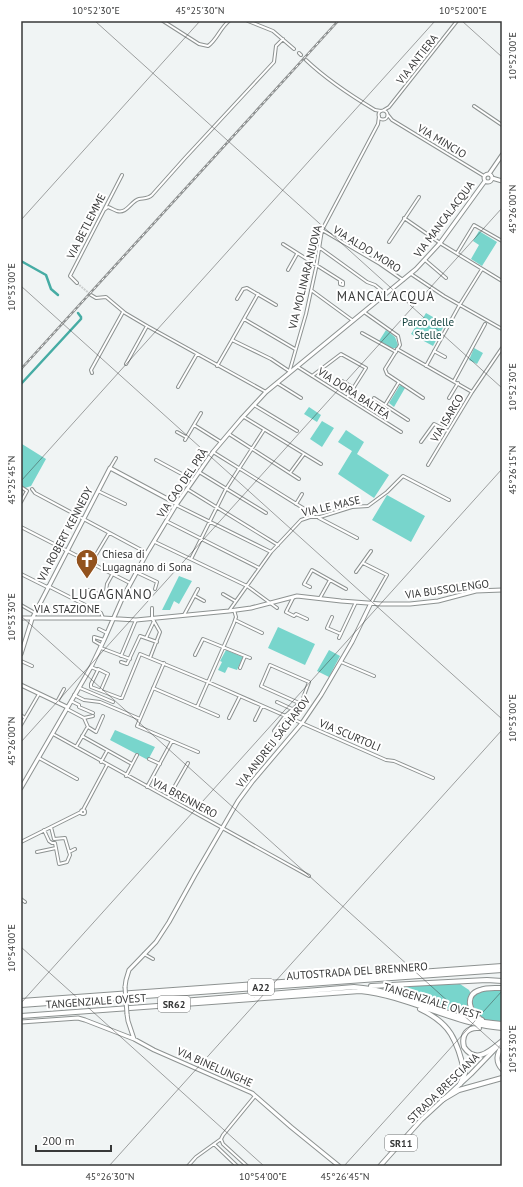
<svg xmlns="http://www.w3.org/2000/svg" width="523" height="1187" font-family="'PT Sans',sans-serif">
<style>
.green{fill:#78d5cc}
.lines{fill:none;stroke-linecap:round;stroke-linejoin:round}
.canal{stroke:#46aca4;stroke-width:2.5}
.street-tunnel{stroke:#cbcece;stroke-width:2;stroke-dasharray:2 1;stroke-linecap:butt}
.street-casing{stroke:#8d9291;stroke-width:4}
.secondary-casing{stroke:#8d9291;stroke-width:5}
.primary-casing{stroke:#8d9291;stroke-width:5.5}
.highway-casing{stroke:#8d9291;stroke-width:6}
.street{stroke:#fff;stroke-width:2}
.secondary{stroke:#fff;stroke-width:3}
.primary{stroke:#fff;stroke-width:3.5}
.highway{stroke:#fff;stroke-width:4}
.rail-casing{stroke:#8e9191;stroke-width:2.5}
.rail{stroke:#fff;stroke-width:1;stroke-dasharray:3;stroke-linecap:butt}
.secondary-bridge-casing{stroke:#8d9291;stroke-width:5;stroke-linecap:butt}
.secondary-bridge{stroke:#fff;stroke-width:3}
.ticks{fill:none;stroke:#373838;stroke-width:1;stroke-opacity:0.45}
.labels{text-anchor:middle;stroke-width:4;stroke-linejoin:round;paint-order:stroke}
.shield{fill:#fff;stroke:#737474;stroke-width:1}
.shield-label{font-size:10px;font-weight:bold;fill:#373838}
.street-label{font-size:11px;fill:#373838;stroke:#fff}
.park-label{font-size:11px;fill:#0f3e3b;stroke:#fff}
.poi-label{font-size:11px;fill:#373838;stroke:#fff;text-anchor:start}
.quarter-label{font-size:13px;letter-spacing:1px;fill:#373838;stroke:#fff}
.neatline{fill:none;stroke:#373838;stroke-width:1.5}
.ticks-label{font-size:10px;text-anchor:middle;fill:#373838}
</style>
<rect width="100%" height="100%" fill="#f0f4f4"/>
<path class="green" d="M 479,231 L 497,242 L 482,266 L 471,259 L 479,245 L 473,241 Z
M 426,313 L 445,324 L 433,346 L 411,334 L 421,318 L 423,318 Z
M 386,330 L 395,337 L 398,345 L 396,348 L 392,348 L 379,341 Z
M 474,348 L 483,353 L 477,364 L 469,360 Z
M 400,385 L 405,388 L 394,407 L 389,403 Z
M 309,407 L 321,415 L 317,422 L 304,414 Z
M 322,421 L 334,428 L 322,447 L 310,439 Z
M 346,430 L 364,442 L 357,454 L 389,475 L 374,498 L 338,474 L 352,451 L 338,442 Z
M 22,444 L 46,459 L 31,486 L 25,488 L 21,485 L 21,447 Z
M 387,495 L 425,516 L 411,542 L 372,520 Z
M 179,576 L 192,581 L 179,604 L 174,601 L 170,610 L 162,610 Z
M 278,627 L 315,644 L 305,665 L 268,648 Z
M 226,650 L 243,657 L 237,670 L 228,667 L 225,673 L 218,670 L 222,662 L 220,661 Z
M 329,650 L 340,656 L 329,677 L 317,671 Z
M 115,730 L 155,747 L 148,760 L 110,740 Z
M 460,984 L 469,990 L 471,994 L 468,1000 L 469,1017 L 393,992 L 394,987 Z
M 502,989 L 502,1023 C 496,1022 486,1022 481,1018 C 470,1010 468,994 483,990 C 489,988 496,990 502,989 Z"/>
<g class="lines">
<path class="canal" d="M 21,261 L 46,275 L 51,289 L 58,295
M 21,384 L 81,319 L 81,317 L 78,313"/>
<path class="street-tunnel" d="M 301,55 L 306,60
M 77,283 L 91,295"/>
<g class="street-casing">
<path id="street" d="M 163,21 L 199,44 L 208,46 C 217,40 220,28 229,21
M 248,21 L 273,31 L 294,49
M 299,53 L 301,55
M 306,60 C 327,80 350,95 375,110 L 381,111
M 474,106 L 502,125
M 384,110 L 389,107 L 457,21
M378.5 115a4.5 4.5 0 1 1 9 0a4.5 4.5 0 1 1-9 0Z
M 388,115 L 392,120 L 484,176
M 104,210 L 108,207 C 111,208 114,210 117,211 C 127,214 131,201 139,199 C 144,198 148,199 152,195 L 185,158 L 274,62 L 276,46 L 283,39
M 404,218 L 443,245 L 502,281
M 322,230 L 380,264 L 403,280
M 389,242 L 419,197
M 283,244 L 343,282 L 343,285 L 340,284 L 340,281
M 320,248 L 367,282 L 375,285 L 386,294
M 457,253 L 474,225 L 502,241
M 425,260 L 446,278
M 288,270 L 297,254
M 411,274 L 444,296 L 502,329
M 77,283 L 70,276 L 122,175
M 311,290 L 352,320
M 91,295 L 96,298 L 106,297 L 125,313 L 147,326 L 266,392
M 237,299 L 243,289 L 247,288 L 276,305
M 364,312 L 398,336 L 400,345 L 385,369 L 387,374 L 423,398
M 244,319 L 295,349
M 362,333 L 396,352
M 232,340 L 258,294
M 397,349 L 472,392 L 428,465
M 434,351 L 445,357
M 126,364 L 147,326
M 217,366 L 232,340 L 271,359 L 289,371
M 426,366 L 459,306 L 482,269
M 298,367 L 401,432
M 92,373 L 91,370 L 123,312
M 289,373 L 306,314 L 316,268 L 322,230 L 378,124 L 379,116
M 312,376 L 341,354 L 366,368 L 347,398
M 342,381 L 354,388
M 454,381 L 485,324
M 277,383 L 301,398
M 178,387 L 197,354
M 472,392 L 502,348
M 374,398 L 408,420
M 449,398 L 458,383
M 254,405 L 297,431
M 385,405 L 399,382
M 244,417 L 321,464
M 194,425 L 221,442
M 177,432 L 186,437
M 229,434 L 299,479
M 185,440 L 201,413
M 421,442 L 434,424 L 448,431
M 213,452 L 311,513 L 310,517
M 156,460 L 193,480
M 110,468 L 116,458
M 199,472 L 266,513
M 290,473 L 304,454
M 21,487 L 27,491 L 21,502
M 32,489 L 35,493 L 147,553
M 187,489 L 278,545
M 98,491 L 125,504
M 296,504 L 302,494
M 176,505 L 271,552
M 319,518 L 357,538
M 166,521 L 259,568
M 21,527 L 130,583
M 155,542 L 247,586 L 277,608
M 191,559 L 226,489 L 264,430
M 91,563 L 109,533
M 363,563 L 387,575 L 371,603
M 136,572 L 157,582 L 155,589
M 356,572 L 371,551
M 21,574 L 47,587
M 112,575 L 107,584 L 106,591 L 122,599
M 48,586 L 101,613 L 103,618
M 310,587 L 304,584 L 312,570 L 346,589
M 89,590 C 96,593 100,597 106,591
M 223,594 L 235,601
M 195,596 L 204,601
M 293,598 L 286,612 L 294,616 L 296,614 L 307,619
M 320,598 L 330,580
M 21,605 L 35,613
M 229,611 L 271,552 L 301,520 L 310,517 L 320,517 L 352,507 L 368,506 L 387,492 L 403,476 L 449,500
M 184,615 L 198,589
M 332,617 L 327,628 L 341,634
M 235,620 L 262,633
M 99,629 L 107,633
M 146,638 L 154,621
M 339,638 L 356,602
M 101,645 L 94,641 L 94,637 L 104,640
M 101,648 L 130,659
M 195,655 L 203,639 L 250,658
M 121,656 L 136,620
M 150,658 L 160,632 L 155,623 L 152,619 L 152,608
M 21,661 L 32,666
M 121,662 L 127,664 L 140,636 L 157,642
M 341,662 L 374,676
M 164,663 L 137,726 L 198,752
M 91,667 L 98,670 L 91,684 L 91,687 L 120,698 L 122,698 L 140,654 L 208,682 L 386,760 L 394,761 L 433,778
M 240,668 L 245,656
M 98,669 L 108,674 L 101,690
M 80,688 L 113,702
M 153,688 L 218,716
M 74,695 L 84,700 L 100,702 L 140,719
M 71,701 L 79,705 L 79,707 L 93,713
M 57,702 L 64,689
M 277,702 L 292,709
M 197,707 L 234,623 L 236,617 L 234,610
M 67,709 L 84,718 L 88,727 L 96,732 L 103,716
M 21,715 L 25,718
M 84,718 L 93,716
M 229,718 L 240,696
M 255,720 L 262,706
M 21,725 L 39,694
M 274,731 L 285,716 L 302,701 L 309,682 L 270,665 L 261,686 L 299,703
M 53,734 L 309,876
M 82,736 L 132,764
M 76,747 L 87,728
M 39,758 L 77,779
M 149,759 L 160,764
M 101,762 L 107,751
M 126,776 L 137,755
M 147,787 L 172,741
M 168,798 L 188,763
M81 812a2 2 0 1 1 4 0a2 2 0 1 1-4 0Z
M 83,810 L 107,765
M 44,830 L 49,841 L 52,843 L 55,843 L 59,864 L 67,862 L 70,855 L 65,838 L 54,839 L 51,827
M 21,842 L 81,812
M 37,852 L 56,848
M 69,852 L 75,849
M 21,899 L 25,902
M 144,954 L 153,959
M 214,1144 L 237,1166
M 188,1166 L 196,1157 L 221,1139
M 247,1166 L 223,1144 L 221,1139 L 223,1135 L 255,1096"/>
</g>
<g class="secondary-casing">
<path id="secondary" d="M484 178a4 4 0 1 1 8 0a4 4 0 1 1-8 0Z
M 489,174 L 502,155
M 492,178 L 502,181
M 21,618 L 103,618 L 136,620 L 229,611 L 251,608 L 297,596 L 341,601 L 381,604 L 410,604 L 438,601 L 476,591 L 502,590
M 21,654 L 32,619 L 110,468 L 177,504
M 21,685 L 67,707
M 21,788 L 91,667 L 104,640 L 122,599 L 147,553 L 176,505 L 213,452 L 241,419 L 266,392 L 416,269 L 440,243 L 485,181
M 125,987 L 126,980 L 129,970 L 156,942 L 169,922 L 195,875 L 238,801 L 252,782 L 302,723 L 321,695 L 352,642 L 371,603
M 127,1014 L 128,1021 L 134,1039
M 21,1022 L 78,1018 L 85,1020 L 134,1039 L 154,1050 L 252,1093 L 291,1127 L 339,1166"/>
</g>
<g class="primary-casing">
<path id="primary" d="M 380,1166 L 421,1120 L 471,1074 L 497,1047"/>
</g>
<g class="highway-casing">
<path id="highway" d="M 371,986 L 487,980 L 502,981
M 21,1001 L 502,966
M 182,1001 L 354,987 C 397,990 431,1010 472,1020 C 482,1022 492,1023 502,1024
M 21,1005 L 502,970
M 420,1009 C 452,1024 456,1040 465,1073 L 464,1076 L 460,1084
M 21,1016 L 360,991 C 409,996 453,1024 502,1028
M 482,1020 C 470,1014 463,995 480,990 C 487,987 495,988 502,988
M 479,1028 C 467,1027 461,1035 464,1047 C 476,1065 491,1050 502,1041
M 502,1046 C 497,1054 495,1061 502,1069
M 442,1100 L 459,1090 L 502,1078"/>
</g>
<use href="#street" class="street"/>
<use href="#secondary" class="secondary"/>
<use href="#primary" class="primary"/>
<use href="#highway" class="highway"/>
<g class="rail-casing">
<path id="rail" d="M 21,369 L 338,21"/>
</g>
<use href="#rail" class="rail"/>
<g class="secondary-bridge-casing">
<path id="secondary-bridge" d="M 125,987 L 127,1014"/>
</g>
<use href="#secondary-bridge" class="secondary-bridge"/>
</g>
<path class="ticks" d="M 95,21 L 502,388M 462,21 L 502,57M 21,220 L 200,21M 21,286 L 502,719M 21,481 L 435,21M 21,616 L 502,1050M 21,742 L 502,208M 21,947 L 264,1166M 21,1003 L 502,469M 109,1166 L 502,730M 344,1166 L 502,991"/>
<defs>
<g id="church-pin" transform="scale(1.15)"><path d="M0 17L-7.5 6A9.5 9.5 0 1 1 7.5 6Z" fill="#92521d" stroke="#fff"/><path d="M-1.2-6h2.4v3.5h3.3v2.4h-3.3V6h-2.4V-.1h-3.3v-2.4h3.3Z" fill="#fff"/></g>
</defs>
<g fill-rule="evenodd">
<use href="#church-pin" x="87" y="560"/>
</g>
<g class="labels">
<g class="shield">
<rect x="248" y="979" width="26" height="16" rx="3"/>
<rect x="158" y="996" width="32" height="16" rx="3"/>
<rect x="385" y="1135" width="32" height="16" rx="3"/>
</g>
<g class="shield-label">
<text x="261" y="991">A22</text>
<text x="174" y="1008">SR62</text>
<text x="401" y="1147">SR11</text>
</g>
<g class="street-label">
<text transform="translate(417 59) rotate(-52)" y="4">VIA ANTIERA</text>
<text transform="translate(442 141) rotate(31)" y="4">VIA MINCIO</text>
<text transform="translate(444 219) rotate(-53)" y="4">VIA MANCALACQUA</text>
<text transform="translate(86 226) rotate(-63)" y="4">VIA BETLEMME</text>
<text transform="translate(367 249) rotate(32)" y="4">VIA ALDO MORO</text>
<text transform="translate(305 277) rotate(-76)" y="4">VIA MOLINARA NUOVA</text>
<text transform="translate(354 393) rotate(33)" y="4">VIA DORA BALTEA</text>
<text transform="translate(447 418) rotate(-59)" y="4">VIA ISARCO</text>
<text transform="translate(182 483) rotate(-56)" y="4">VIA CAO DEL PRÀ</text>
<text transform="translate(331 506) rotate(-13)" y="4">VIA LE MASE</text>
<text transform="translate(65 534) rotate(-62)" y="4">VIA ROBERT KENNEDY</text>
<text transform="translate(447 589) rotate(-8)" y="4">VIA BUSSOLENGO</text>
<text x="67" y="613">VIA STAZIONE</text>
<text transform="translate(350 735) rotate(23)" y="4">VIA SCURTOLI</text>
<text transform="translate(273 742) rotate(-52)" y="4">VIA ANDREIJ SACHAROV</text>
<text transform="translate(185 798) rotate(28)" y="4">VIA BRENNERO</text>
<text transform="translate(357 971) rotate(-4)" y="4">AUTOSTRADA DEL BRENNERO</text>
<text transform="translate(96 1001) rotate(-4)" y="4">TANGENZIALE OVEST</text>
<text transform="translate(432 1001) rotate(17)" y="4">TANGENZIALE OVEST</text>
<text transform="translate(215 1067) rotate(24)" y="4">VIA BINELUNGHE</text>
<text transform="translate(443 1088) rotate(-44)" y="4">STRADA BRESCIANA</text>
</g>
<g class="park-label">
<text x="428" y="326">Parco delle<tspan x="428" dy="13">Stelle</tspan></text>
</g>
<g class="poi-label">
<text x="102" y="558">Chiesa di<tspan x="102" dy="13">Lugagnano di Sona</tspan></text>
</g>
<g class="quarter-label">
<text x="386" y="301">MANCALACQUA</text>
<text x="112" y="599">LUGAGNANO</text>
</g>
</g>
<rect width="523" height="1187" fill="none" stroke="#ffffff" stroke-width="44"/>
<path d="M36 1145v6h75v-6" fill="none" stroke="#373838" stroke-width="2"/>
<text x="42" y="1145" font-size="12" fill="#373838" stroke="#ffffff" stroke-width="3" paint-order="stroke">200 m</text>
<rect x="22" y="22" width="479" height="1143" class="neatline"/>
<g class="ticks-label">
<text x="96" y="14">10°52'30"E</text>
<text x="200" y="14">45°25'30"N</text>
<text x="463" y="14">10°52'00"E</text>
<text transform="translate(512 56) rotate(-90)" y="4">10°52'00"E</text>
<text transform="translate(512 209) rotate(-90)" y="4">45°26'00"N</text>
<text transform="translate(11 287) rotate(-90)" y="4">10°53'00"E</text>
<text transform="translate(512 387) rotate(-90)" y="4">10°52'30"E</text>
<text transform="translate(512 470) rotate(-90)" y="4">45°26'15"N</text>
<text transform="translate(11 480) rotate(-90)" y="4">45°25'45"N</text>
<text transform="translate(11 617) rotate(-90)" y="4">10°53'30"E</text>
<text transform="translate(512 718) rotate(-90)" y="4">10°53'00"E</text>
<text transform="translate(11 741) rotate(-90)" y="4">45°26'00"N</text>
<text transform="translate(11 948) rotate(-90)" y="4">10°54'00"E</text>
<text transform="translate(512 1049) rotate(-90)" y="4">10°53'30"E</text>
<text x="110" y="1180">45°26'30"N</text>
<text x="263" y="1180">10°54'00"E</text>
<text x="345" y="1180">45°26'45"N</text>
</g>
</svg>
